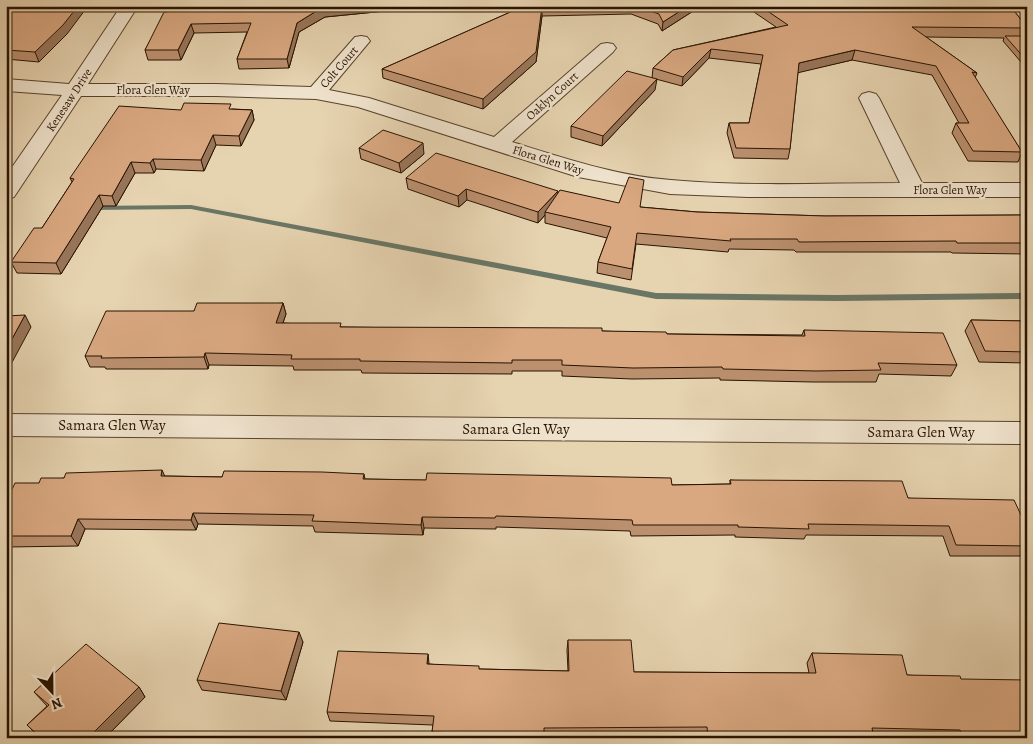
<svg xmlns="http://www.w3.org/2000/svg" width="1033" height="744" font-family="Alegreya,serif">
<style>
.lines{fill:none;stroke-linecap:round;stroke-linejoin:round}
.stream{fill:#6a7665;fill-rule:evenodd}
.minor-casing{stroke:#58432c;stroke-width:2}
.minor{fill:#efe2cc;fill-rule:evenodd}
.wall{fill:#bb906f;stroke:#291300}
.shaded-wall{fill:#98765a;stroke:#291300}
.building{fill:#d9a881;stroke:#291300}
.labels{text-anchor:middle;stroke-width:5;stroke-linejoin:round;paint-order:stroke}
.far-street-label{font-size:12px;fill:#291300;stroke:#efe2cc}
.street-label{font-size:15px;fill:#291300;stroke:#efe2cc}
</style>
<rect width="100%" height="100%" fill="#e6d3b0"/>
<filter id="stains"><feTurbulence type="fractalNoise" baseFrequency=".004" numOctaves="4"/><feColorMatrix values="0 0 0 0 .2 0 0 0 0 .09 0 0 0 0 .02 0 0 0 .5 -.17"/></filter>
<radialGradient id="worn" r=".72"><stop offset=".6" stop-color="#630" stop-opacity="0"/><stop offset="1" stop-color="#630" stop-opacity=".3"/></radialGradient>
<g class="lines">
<path class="stream" d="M 191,205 L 656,293 L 837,295 L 1027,293 L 1027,299 L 837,301 L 656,299 L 191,209 L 89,210 L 85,208 L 89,206 Z"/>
<g class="minor-casing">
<path id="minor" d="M 121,6 L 138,6 L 88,84 L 216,84 L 311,87 L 355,37 L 361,36 L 367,37 L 370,41 L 329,90 L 369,98 L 494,137 L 601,44 L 607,43 L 613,44 L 616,48 L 613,52 L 512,142 C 564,158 617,176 671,180 C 747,187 824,183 900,183 L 859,98 L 862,94 L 869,92 L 876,94 L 879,98 L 922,183 L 1027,183 L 1027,197 L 748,197 L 670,194 L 578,177 L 358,107 L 316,99 L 216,96 L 81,96 L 14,197 L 6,199 L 6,176 L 62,95 L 6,91 L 6,79 L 69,84 Z
M 6,414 L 1027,422 L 1027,444 L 6,436 Z"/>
</g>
<use href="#minor" class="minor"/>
</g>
<path class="wall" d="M 6,6 L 67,34 L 39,62 L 6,59 Z
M 170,6 L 426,6 L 426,7 L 325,17 L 299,32 L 289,68 L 239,69 L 237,59 L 247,32 L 194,33 L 181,60 L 148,60 L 145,50 Z
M 524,6 L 701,6 L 662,31 L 658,24 L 631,14 L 542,16 L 536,62 L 483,109 L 383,78 L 382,69 Z
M 745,6 L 1010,6 L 1027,27 L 1027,31 L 1025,36 L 1027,36 L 1027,69 L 1003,41 L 1004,38 L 926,37 L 977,73 L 975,78 L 1022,152 L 1018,162 L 968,161 L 952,133 L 956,123 L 959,123 L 932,75 L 852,60 L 798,72 L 790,149 L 788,159 L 734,158 L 727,133 L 729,123 L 749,123 L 761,64 L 709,58 L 682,86 L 652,78 L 653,68 L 673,50 L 776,27 Z
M 655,90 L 602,146 L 571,137 L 571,126 Z
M 232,109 L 252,110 L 254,120 L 241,146 L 216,145 L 204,171 L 156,169 L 154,173 L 135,173 L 116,206 L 103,206 L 61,274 L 17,273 L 11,262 L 42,228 L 72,182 L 70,178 Z
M 359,148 L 424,154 L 401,173 L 361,159 Z
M 406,178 L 558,194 L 640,207 L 697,212 L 825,216 L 1027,215 L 1027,254 L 952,253 L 951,252 L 796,252 L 794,250 L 729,249 L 728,252 L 636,244 L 631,280 L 597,273 L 598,262 L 607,238 L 545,223 L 545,215 L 538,223 L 467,200 L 459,207 L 408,189 Z
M 283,303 L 286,314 L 283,323 L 342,327 L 602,331 L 667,334 L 802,335 L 804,330 L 957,365 L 951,376 L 879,374 L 876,382 L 813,382 L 720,380 L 720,378 L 632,379 L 562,376 L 562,371 L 512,371 L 512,374 L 362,373 L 361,370 L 294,370 L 293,366 L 209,365 L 208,369 L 106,369 L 105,367 L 90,367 L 85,356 L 194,311 Z
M 971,320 L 1027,321 L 1027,363 L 979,362 L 965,331 Z
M 364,474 L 365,479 L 672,485 L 730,484 L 730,480 L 908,498 L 1027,516 L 1027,556 L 950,556 L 943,536 L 806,535 L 804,539 L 735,537 L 735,535 L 631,536 L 630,531 L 496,527 L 496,529 L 424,528 L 423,535 L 315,532 L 313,526 L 198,524 L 196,530 L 85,529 L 78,546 L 6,547 L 6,502 L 39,483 L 64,478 L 165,476 L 222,477 Z
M 568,640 L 634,672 L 809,673 L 807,663 L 812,653 L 907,675 L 961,679 L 1027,738 L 703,738 L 703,736 L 544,737 L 544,738 L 433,738 L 432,732 L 433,725 L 330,721 L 327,712 L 429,664 L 479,669 L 568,671 L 567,650 Z
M 303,642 L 286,700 L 202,690 L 197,680 Z
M 139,687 L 145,697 L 105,738 L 40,738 L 27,725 L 47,706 L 34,692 Z"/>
<path class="shaded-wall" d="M 78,6 L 88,6 L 67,34 L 39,62 L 35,52 Z
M 336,6 L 426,6 L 426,7 L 325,17 L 299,32 L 289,68 L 287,59 L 297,23 L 323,7 Z
M 688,6 L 701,6 L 662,31 L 663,22 Z
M 542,7 L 542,16 L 536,62 L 483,109 L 483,99 Z
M 191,24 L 194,33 L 181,60 L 178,50 Z
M 711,49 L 709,58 L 682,86 L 683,77 Z
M 855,50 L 852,60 L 797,73 L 799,63 Z
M 657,79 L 655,90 L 602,146 L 603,136 Z
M 252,110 L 254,120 L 241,146 L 239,136 Z
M 213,135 L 216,145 L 204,171 L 201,160 Z
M 423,143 L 424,154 L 401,173 L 399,163 Z
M 153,159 L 156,169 L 154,173 L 150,163 Z
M 131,162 L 135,173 L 116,206 L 112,196 Z
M 466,189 L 467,200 L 459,207 L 458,196 Z
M 558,191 L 557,202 L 545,212 L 545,215 L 538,223 L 538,212 Z
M 99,195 L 103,206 L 61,274 L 56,263 Z
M 283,303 L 286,314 L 279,334 L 276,323 Z
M 25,315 L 31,327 L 9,368 L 6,363 L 6,350 Z
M 205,353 L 209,365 L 208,369 L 204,357 Z
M 162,470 L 167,481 L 161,476 Z
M 193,513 L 198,524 L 196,530 L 191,520 Z
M 422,517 L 424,528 L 423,535 L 421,525 Z
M 78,519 L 85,529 L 78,546 L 71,536 Z
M 299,632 L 303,642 L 286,700 L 281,691 Z
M 428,654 L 429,663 L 428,674 L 427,664 Z
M 139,687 L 145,697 L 105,738 L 88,738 Z"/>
<path class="building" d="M 6,6 L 78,6 L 63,25 L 35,52 L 6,50 Z
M 170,6 L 336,6 L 323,7 L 297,23 L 287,59 L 237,59 L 251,23 L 191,24 L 178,50 L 145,50 L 164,12 L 167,12 Z
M 524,6 L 579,6 L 542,7 L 536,52 L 483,99 L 382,69 Z
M 635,6 L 688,6 L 663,22 L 659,14 Z
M 760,6 L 1010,6 L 1027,27 L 1027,28 L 912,27 L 977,73 L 972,72 L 1022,152 L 973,151 L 956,123 L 969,123 L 936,66 L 855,50 L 799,63 L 790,149 L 736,148 L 729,123 L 749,123 L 763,55 L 711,49 L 683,77 L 653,68 L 673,50 L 788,25 Z
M 1005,36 L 1027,36 L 1027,61 Z
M 627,71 L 657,79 L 603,136 L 571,126 Z
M 184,103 L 231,104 L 229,109 L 252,110 L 239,136 L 213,135 L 201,160 L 153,159 L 150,163 L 131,162 L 112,196 L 99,195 L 56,263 L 11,262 L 34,228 L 42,228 L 74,179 L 70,178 L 119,106 L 181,110 Z
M 383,130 L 423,143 L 399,163 L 359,148 Z
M 436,153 L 558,191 L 538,212 L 466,189 L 458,196 L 406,178 Z
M 629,177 L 644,180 L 640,207 L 697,212 L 825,216 L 1027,215 L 1027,243 L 957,243 L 956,241 L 799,242 L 797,239 L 730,239 L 731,241 L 637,233 L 632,269 L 598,262 L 611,227 L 545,212 L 560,190 L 619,203 Z
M 197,303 L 283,303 L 276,323 L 341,323 L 340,327 L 602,328 L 602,331 L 666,332 L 667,334 L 805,336 L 804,330 L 943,333 L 957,365 L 878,363 L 881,370 L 816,371 L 723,369 L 722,367 L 633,368 L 562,365 L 562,360 L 512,360 L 512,363 L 360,361 L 360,359 L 291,359 L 292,355 L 205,353 L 204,357 L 101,358 L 102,356 L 85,356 L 106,311 L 194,311 Z
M 25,315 L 6,350 L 6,316 Z
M 971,320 L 1027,321 L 1027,352 L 985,351 Z
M 162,470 L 161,476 L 222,477 L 224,471 L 322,472 L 364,474 L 363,479 L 426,480 L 427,473 L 671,478 L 672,485 L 731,484 L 730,480 L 902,481 L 908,498 L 1014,500 L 1021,515 L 1027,516 L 1027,546 L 956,545 L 949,526 L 808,524 L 809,529 L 738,527 L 738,525 L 633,525 L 632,520 L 496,516 L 495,518 L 422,517 L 421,525 L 312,521 L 314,515 L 193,513 L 191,520 L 78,519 L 71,536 L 6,536 L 6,502 L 15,483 L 39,483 L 41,478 L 64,478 L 66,473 Z
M 219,623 L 299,632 L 281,691 L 197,680 Z
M 568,640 L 631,640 L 634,672 L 816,673 L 812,653 L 902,655 L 907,675 L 960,676 L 961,679 L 1027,680 L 1027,738 L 963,738 L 960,730 L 872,728 L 874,738 L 803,736 L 803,738 L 708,737 L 707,727 L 544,728 L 544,736 L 432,732 L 434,716 L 327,712 L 338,651 L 428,654 L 427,664 L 479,666 L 479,669 L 569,671 Z
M 86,644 L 139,687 L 88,738 L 41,738 L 27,725 L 49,705 L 34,692 Z"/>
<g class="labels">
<g class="far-street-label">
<text transform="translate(339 67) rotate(-49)" y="4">Colt Court</text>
<text x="153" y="94">Flora Glen Way</text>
<text transform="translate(552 96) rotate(-42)" y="4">Oaklyn Court</text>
<text transform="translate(69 100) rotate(-57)" y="4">Kenesaw Drive</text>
<text transform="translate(548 160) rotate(17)" y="4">Flora Glen Way</text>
<text x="950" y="194">Flora Glen Way</text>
</g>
<g class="street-label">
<text x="112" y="430">Samara Glen Way</text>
<text x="516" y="434">Samara Glen Way</text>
<text x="921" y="437">Samara Glen Way</text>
</g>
</g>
<rect width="1033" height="744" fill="none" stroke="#e6d3b0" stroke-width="25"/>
<rect x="8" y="8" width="1018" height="729" fill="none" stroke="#291300" stroke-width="2.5"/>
<rect x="12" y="12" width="1008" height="719" fill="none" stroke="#291300"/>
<g transform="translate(52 692) rotate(158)" stroke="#efe2cc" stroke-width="4" paint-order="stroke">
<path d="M0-4L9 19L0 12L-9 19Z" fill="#291300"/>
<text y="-8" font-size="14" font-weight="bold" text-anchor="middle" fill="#291300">N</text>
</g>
<rect width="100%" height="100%" filter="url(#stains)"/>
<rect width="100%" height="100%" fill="url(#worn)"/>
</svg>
